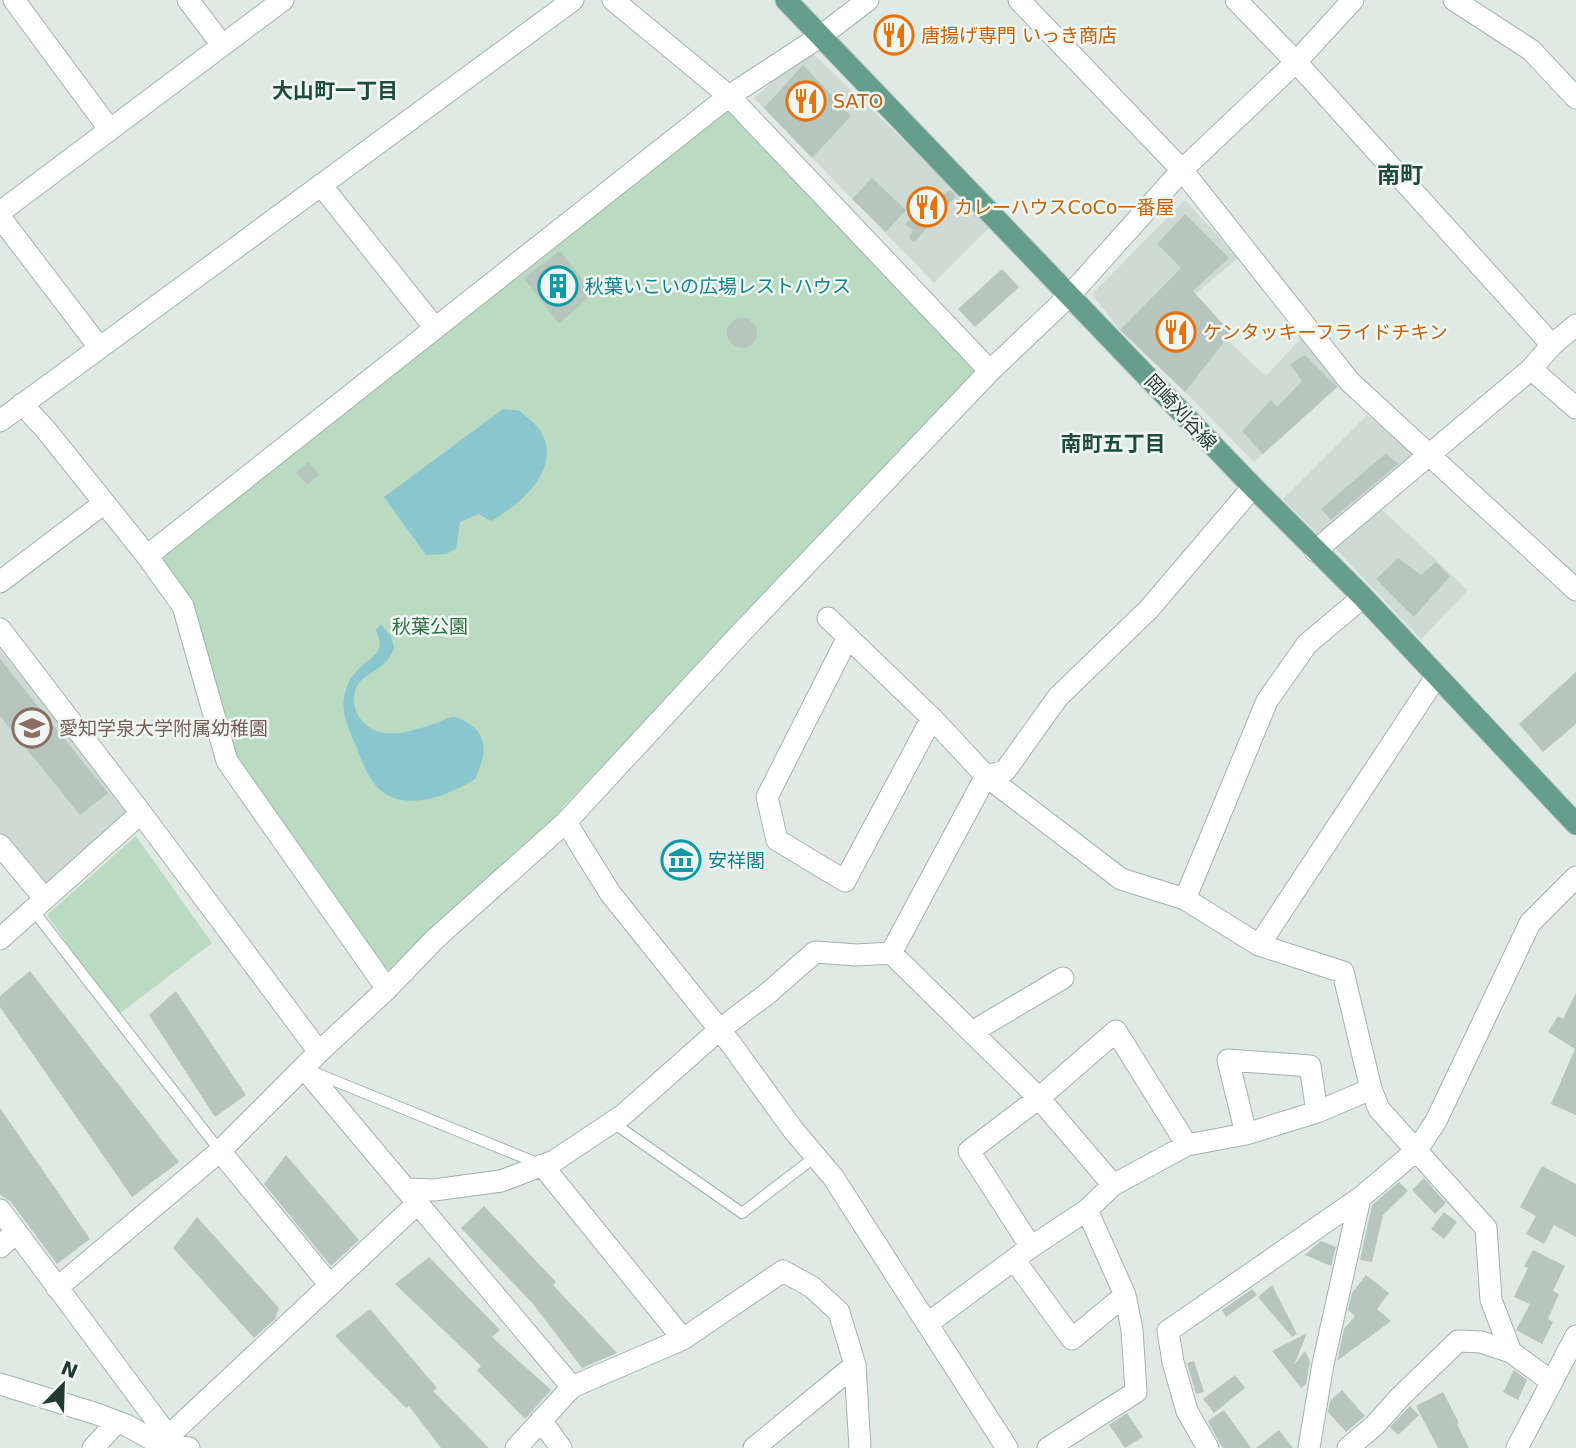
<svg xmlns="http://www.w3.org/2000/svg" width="1576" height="1448" font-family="'DejaVu Sans','Noto Sans JP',sans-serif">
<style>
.built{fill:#cedad4}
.green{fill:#badbc1}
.water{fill:#8ac6cd}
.building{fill:#b6c5be}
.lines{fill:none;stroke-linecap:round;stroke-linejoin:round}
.lane-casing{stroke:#a3b2ac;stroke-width:12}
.street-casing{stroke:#a3b2ac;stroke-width:23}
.secondary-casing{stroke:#a0b5ac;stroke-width:23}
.primary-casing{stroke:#bdc4c2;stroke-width:23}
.lane{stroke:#fff;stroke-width:10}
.street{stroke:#fff;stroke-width:21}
.secondary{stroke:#fff;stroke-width:21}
.primary{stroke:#669e8d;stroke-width:21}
.labels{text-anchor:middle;stroke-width:5;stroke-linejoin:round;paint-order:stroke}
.food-label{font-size:19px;fill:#c56008;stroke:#f0f7f3;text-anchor:start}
.culture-label{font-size:19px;fill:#0d838f;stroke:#f0f7f3;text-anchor:start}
.street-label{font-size:19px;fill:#223a32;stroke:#f0f7f3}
.park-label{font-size:19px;fill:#2e6e43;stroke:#f0f7f3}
.education-label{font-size:19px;fill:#785e54;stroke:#f0f7f3;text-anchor:start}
.neighbourhood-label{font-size:21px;font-weight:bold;fill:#1f4b3e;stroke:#f0f7f3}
.quarter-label{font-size:23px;font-weight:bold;fill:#1f4b3e;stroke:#f0f7f3}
</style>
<rect width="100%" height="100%" fill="#e0eae5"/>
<path class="built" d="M 808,49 L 939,174 L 989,228 L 934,283 L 754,98 Z
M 1185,200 L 1238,258 L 1195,294 L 1176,273 L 1120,330 L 1092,294 Z
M 1302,337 L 1339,386 L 1254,462 L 1185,392 L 1226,339 L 1266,376 Z
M 1367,415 L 1415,453 L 1321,537 L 1283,499 Z
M 1379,507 L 1468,590 L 1421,639 L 1335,548 Z
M 0,650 L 129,806 L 128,813 L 48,887 L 39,884 L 0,834 Z"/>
<path class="green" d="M 723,111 L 733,112 L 978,370 L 729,636 L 562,808 L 557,821 L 392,969 L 384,970 L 234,757 L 162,563 L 164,553 Z
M 136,836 L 212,943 L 118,1015 L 47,915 Z"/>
<path class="water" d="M 503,409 L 520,411 C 526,417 535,423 540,430 C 564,468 520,505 491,521 L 479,514 L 460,522 L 456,549 L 446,554 L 426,555 L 384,497 Z
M 381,624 L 391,637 L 394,647 C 386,677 354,669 354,700 C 354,708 358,718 365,724 C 385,742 414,730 437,723 C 441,721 448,718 452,717 C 459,717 466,722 472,726 C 491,740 483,761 475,779 C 447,797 397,816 373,782 C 366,772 361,760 357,748 C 350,733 341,714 344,697 C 346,689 349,679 355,673 C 368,657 388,655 376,630 Z"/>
<path class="building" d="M 803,65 L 851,116 L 812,158 L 764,108 Z
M 872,178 L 906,210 L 886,232 L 852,199 Z
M 950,190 L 956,196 L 914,242 L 909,238 L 913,230 L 905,224 L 927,207 L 933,197 L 936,200 Z
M 1185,214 L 1229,258 L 1193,291 L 1231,333 L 1185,392 L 1120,330 L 1181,268 L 1157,244 Z
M 560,251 L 593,293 L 559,324 L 524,278 Z
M 1002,269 L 1019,287 L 975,327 L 958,309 Z
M727 333a15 15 0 1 1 30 0a15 15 0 1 1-30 0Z
M 1305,355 L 1337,387 L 1263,454 L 1242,431 L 1271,400 L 1277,407 L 1302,381 L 1290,364 Z
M 1386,453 L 1398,464 L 1331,520 L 1321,509 Z
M 309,462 L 319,475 L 307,485 L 296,472 Z
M 1398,558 L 1421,575 L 1436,562 L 1450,576 L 1414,617 L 1376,579 Z
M 0,659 L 108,793 L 80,815 L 0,716 Z
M 1576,672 L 1576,724 L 1543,752 L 1519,724 Z
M 30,971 L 179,1162 L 132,1197 L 0,1007 L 0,996 Z
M 176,991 L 246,1095 L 215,1117 L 149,1015 Z
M 1576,993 L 1576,1115 L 1551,1104 L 1575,1049 L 1548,1032 L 1558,1016 L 1563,1019 Z
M 0,1108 L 90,1239 L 57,1264 L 11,1202 L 0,1195 Z
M 286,1155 L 359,1240 L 331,1266 L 264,1184 Z
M 1542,1166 L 1576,1184 L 1576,1237 L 1554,1225 L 1544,1244 L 1526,1234 L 1536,1216 L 1520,1207 Z
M 1424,1178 L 1446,1203 L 1435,1214 L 1412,1190 Z
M 1399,1182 L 1408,1191 L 1383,1215 L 1372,1262 L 1360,1260 L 1372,1205 Z
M 484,1206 L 556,1282 L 553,1285 L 617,1353 L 582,1368 L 533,1304 L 461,1228 Z
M 1444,1212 L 1457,1222 L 1444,1239 L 1431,1229 Z
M 197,1217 L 279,1308 L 275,1319 L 254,1338 L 173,1248 Z
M 1321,1241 L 1336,1247 L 1331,1266 L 1305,1255 Z
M 1533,1250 L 1565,1266 L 1553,1291 L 1559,1294 L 1548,1319 L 1553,1322 L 1542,1344 L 1516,1330 L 1530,1304 L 1514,1297 L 1528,1268 L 1524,1266 Z
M 429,1257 L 500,1330 L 492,1337 L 551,1390 L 525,1419 L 477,1370 L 481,1366 L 395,1284 Z
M 1366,1275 L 1389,1293 L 1377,1309 L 1391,1321 L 1337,1361 L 1344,1329 L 1355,1316 L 1348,1310 L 1352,1293 Z
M 1272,1285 L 1297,1334 L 1292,1337 L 1258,1297 Z
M 1252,1289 L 1257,1295 L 1226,1317 L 1222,1310 Z
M 370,1309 L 437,1388 L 433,1391 L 489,1448 L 441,1448 L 409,1406 L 406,1408 L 335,1336 Z
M 1307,1333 L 1294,1365 L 1305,1351 L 1310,1361 L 1306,1384 L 1301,1388 L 1272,1351 Z
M 1194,1361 L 1204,1392 L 1196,1394 L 1187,1363 Z
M 1514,1370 L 1527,1380 L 1518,1400 L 1503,1392 Z
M 1235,1375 L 1245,1388 L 1214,1413 L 1203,1399 Z
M 1342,1390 L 1365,1416 L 1346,1432 L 1328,1412 L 1330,1401 Z
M 1443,1392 L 1459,1423 L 1457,1424 L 1469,1448 L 1438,1448 L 1416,1406 Z
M 1410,1406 L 1419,1415 L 1398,1435 L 1390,1427 Z
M 1224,1410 L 1251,1448 L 1223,1448 L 1220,1444 L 1208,1421 Z
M 1127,1413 L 1143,1437 L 1125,1448 L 1109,1425 Z
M 1279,1430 L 1293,1448 L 1256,1448 Z"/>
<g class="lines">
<g class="lane-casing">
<path id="lane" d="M 33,910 L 220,1151
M 313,1072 L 542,1165
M 612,1122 L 742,1213 L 815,1157"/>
</g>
<g class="street-casing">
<path id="street" d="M 14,0 L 110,130
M 188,0 L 222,45
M 613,0 L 729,96 L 990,371
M 1019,0 L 1182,170 L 1350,382 L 1576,590
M 1236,0 L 1296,62 L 1552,345
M 1454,0 L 1531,50 L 1576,98
M 321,185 L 435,328
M 0,212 L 283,0
M 1531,369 L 1576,408
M 1315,551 L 1531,369 L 1552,345 L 1576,325
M 147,556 L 729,96 L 821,36 L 868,0
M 0,582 L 103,504
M 828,618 L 932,718 L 986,776 L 1121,879 L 1185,899 L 1259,945 L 1343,972 L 1371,1089
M 0,629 L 141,813 L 319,1052
M 848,637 L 767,797 L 777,840 L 845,881 L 932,718
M 566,822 L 610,893 L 731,1044 L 794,1131 L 833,1177 L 1007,1448
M 0,845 L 45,899
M 1185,899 L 1267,701 L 1307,644 L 1363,597
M 0,939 L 141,813
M 1259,945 L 1436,677
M 891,953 L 1039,1098 L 1113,1185 L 1087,1210 L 1031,1247 L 927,1324
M 972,1032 L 1063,978
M 304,1068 L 572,1387 L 516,1448
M 1246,1134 L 1228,1060 L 1310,1066 L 1317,1112
M 220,1151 L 329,1284
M 542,1165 L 683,1339 L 572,1387
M 1113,1185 L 1187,1145 L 1246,1134 L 1317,1112 L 1371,1089 L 1379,1109 L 1486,1228 L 1491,1300 L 1511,1352 L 1552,1382
M 407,1189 L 434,1190 L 501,1181 L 554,1161 L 623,1115 L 719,1030 L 767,994 L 815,952 L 857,955 L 891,953 L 986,776 L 1005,771 L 1058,697 L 1149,609 L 1253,487
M 0,1210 L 168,1436
M 0,1247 L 16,1232
M 1031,1247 L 969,1151 L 1039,1098 L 1116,1031 L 1187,1145
M 1015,1261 L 1072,1339 L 1125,1295
M 57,1288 L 220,1151 L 319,1052 L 387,989
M 683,1339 L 783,1271 L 812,1287 L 839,1312 L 855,1365 L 860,1448
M 0,1384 L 97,1414 L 128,1426 L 160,1444 L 189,1448
M 541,1420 L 561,1448
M 93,1448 L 117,1422
M 160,1448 L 160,1444 L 419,1202
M 754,1448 L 855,1365
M 1048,1448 L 1136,1392 L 1132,1330 L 1125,1295 L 1087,1210
M 1208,1448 L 1187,1411 L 1173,1362 L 1168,1331 L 1360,1198
M 1309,1448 L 1323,1364 L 1360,1198 L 1417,1150 L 1436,1121 L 1530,923 L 1576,877
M 1348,1448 L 1375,1425 L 1400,1397 L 1458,1341 L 1481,1342 L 1511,1352"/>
</g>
<g class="secondary-casing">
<path id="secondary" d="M 0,217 L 99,347
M 22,404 L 46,430 L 147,556 L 183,606 L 227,761 L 387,989 L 435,939 L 566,822 L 740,634 L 990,371 L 1070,295 L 1182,170 L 1296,62 L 1353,0
M 0,421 L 573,0
M 1517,1448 L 1576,1336"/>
</g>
<g class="primary-casing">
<path id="primary" d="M 786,0 L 1253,487 L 1363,597 L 1576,824"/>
</g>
<use href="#lane" class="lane"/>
<use href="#street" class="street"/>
<use href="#secondary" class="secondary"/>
<use href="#primary" class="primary"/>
</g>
<defs>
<g id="restaurant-ring" transform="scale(2.0125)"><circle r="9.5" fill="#f0f7f3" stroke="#e8710a" stroke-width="1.5"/><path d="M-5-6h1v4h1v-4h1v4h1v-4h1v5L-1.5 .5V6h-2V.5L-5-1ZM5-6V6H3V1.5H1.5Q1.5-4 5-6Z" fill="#e8710a"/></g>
<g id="building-ring" transform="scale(2.0125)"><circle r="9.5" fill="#f0f7f3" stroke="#0f9aa8" stroke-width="1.5"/><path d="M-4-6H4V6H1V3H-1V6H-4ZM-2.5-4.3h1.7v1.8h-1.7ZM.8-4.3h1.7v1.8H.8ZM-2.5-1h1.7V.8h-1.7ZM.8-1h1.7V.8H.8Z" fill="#0f9aa8"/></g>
<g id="school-ring" transform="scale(2.0125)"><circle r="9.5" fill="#f0f7f3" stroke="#8d6e63" stroke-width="1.5"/><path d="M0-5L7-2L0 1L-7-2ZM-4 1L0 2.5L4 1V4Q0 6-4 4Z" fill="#8d6e63"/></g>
<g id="museum-ring" transform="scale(2.0125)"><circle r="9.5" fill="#f0f7f3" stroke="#0f9aa8" stroke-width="1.5"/><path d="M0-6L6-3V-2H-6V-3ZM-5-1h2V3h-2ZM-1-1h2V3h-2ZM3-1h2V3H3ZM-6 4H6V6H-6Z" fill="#0f9aa8"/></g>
</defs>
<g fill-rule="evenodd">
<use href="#restaurant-ring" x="894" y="35"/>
<use href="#restaurant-ring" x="806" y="101"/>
<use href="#restaurant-ring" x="927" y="207"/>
<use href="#building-ring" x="558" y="286"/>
<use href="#restaurant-ring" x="1176" y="332"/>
<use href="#school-ring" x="32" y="728"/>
<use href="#museum-ring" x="681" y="860"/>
</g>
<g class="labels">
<g class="food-label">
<text x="921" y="42">唐揚げ専門 いっき商店</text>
<text x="833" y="108">SATO</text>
<text x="954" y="214">カレーハウスCoCo一番屋</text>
<text x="1203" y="339">ケンタッキーフライドチキン</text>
</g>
<g class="culture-label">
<text x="585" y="293">秋葉いこいの広場レストハウス</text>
<text x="708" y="867">安祥閣</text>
</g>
<g class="street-label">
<text transform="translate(1181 412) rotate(47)" y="7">岡崎刈谷線</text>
</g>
<g class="park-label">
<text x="430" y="633">秋葉公園</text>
</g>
<g class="education-label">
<text x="59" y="735">愛知学泉大学附属幼稚園</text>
</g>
<g class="neighbourhood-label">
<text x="335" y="98">大山町一丁目</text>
<text x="1113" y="451">南町五丁目</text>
</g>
<g class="quarter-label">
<text x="1400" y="183">南町</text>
</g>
</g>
<g transform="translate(63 1385) rotate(23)" stroke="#f0f7f3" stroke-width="5" paint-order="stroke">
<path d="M0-5L12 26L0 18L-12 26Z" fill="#223a32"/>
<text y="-10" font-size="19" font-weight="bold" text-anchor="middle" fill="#223a32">N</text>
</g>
</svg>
